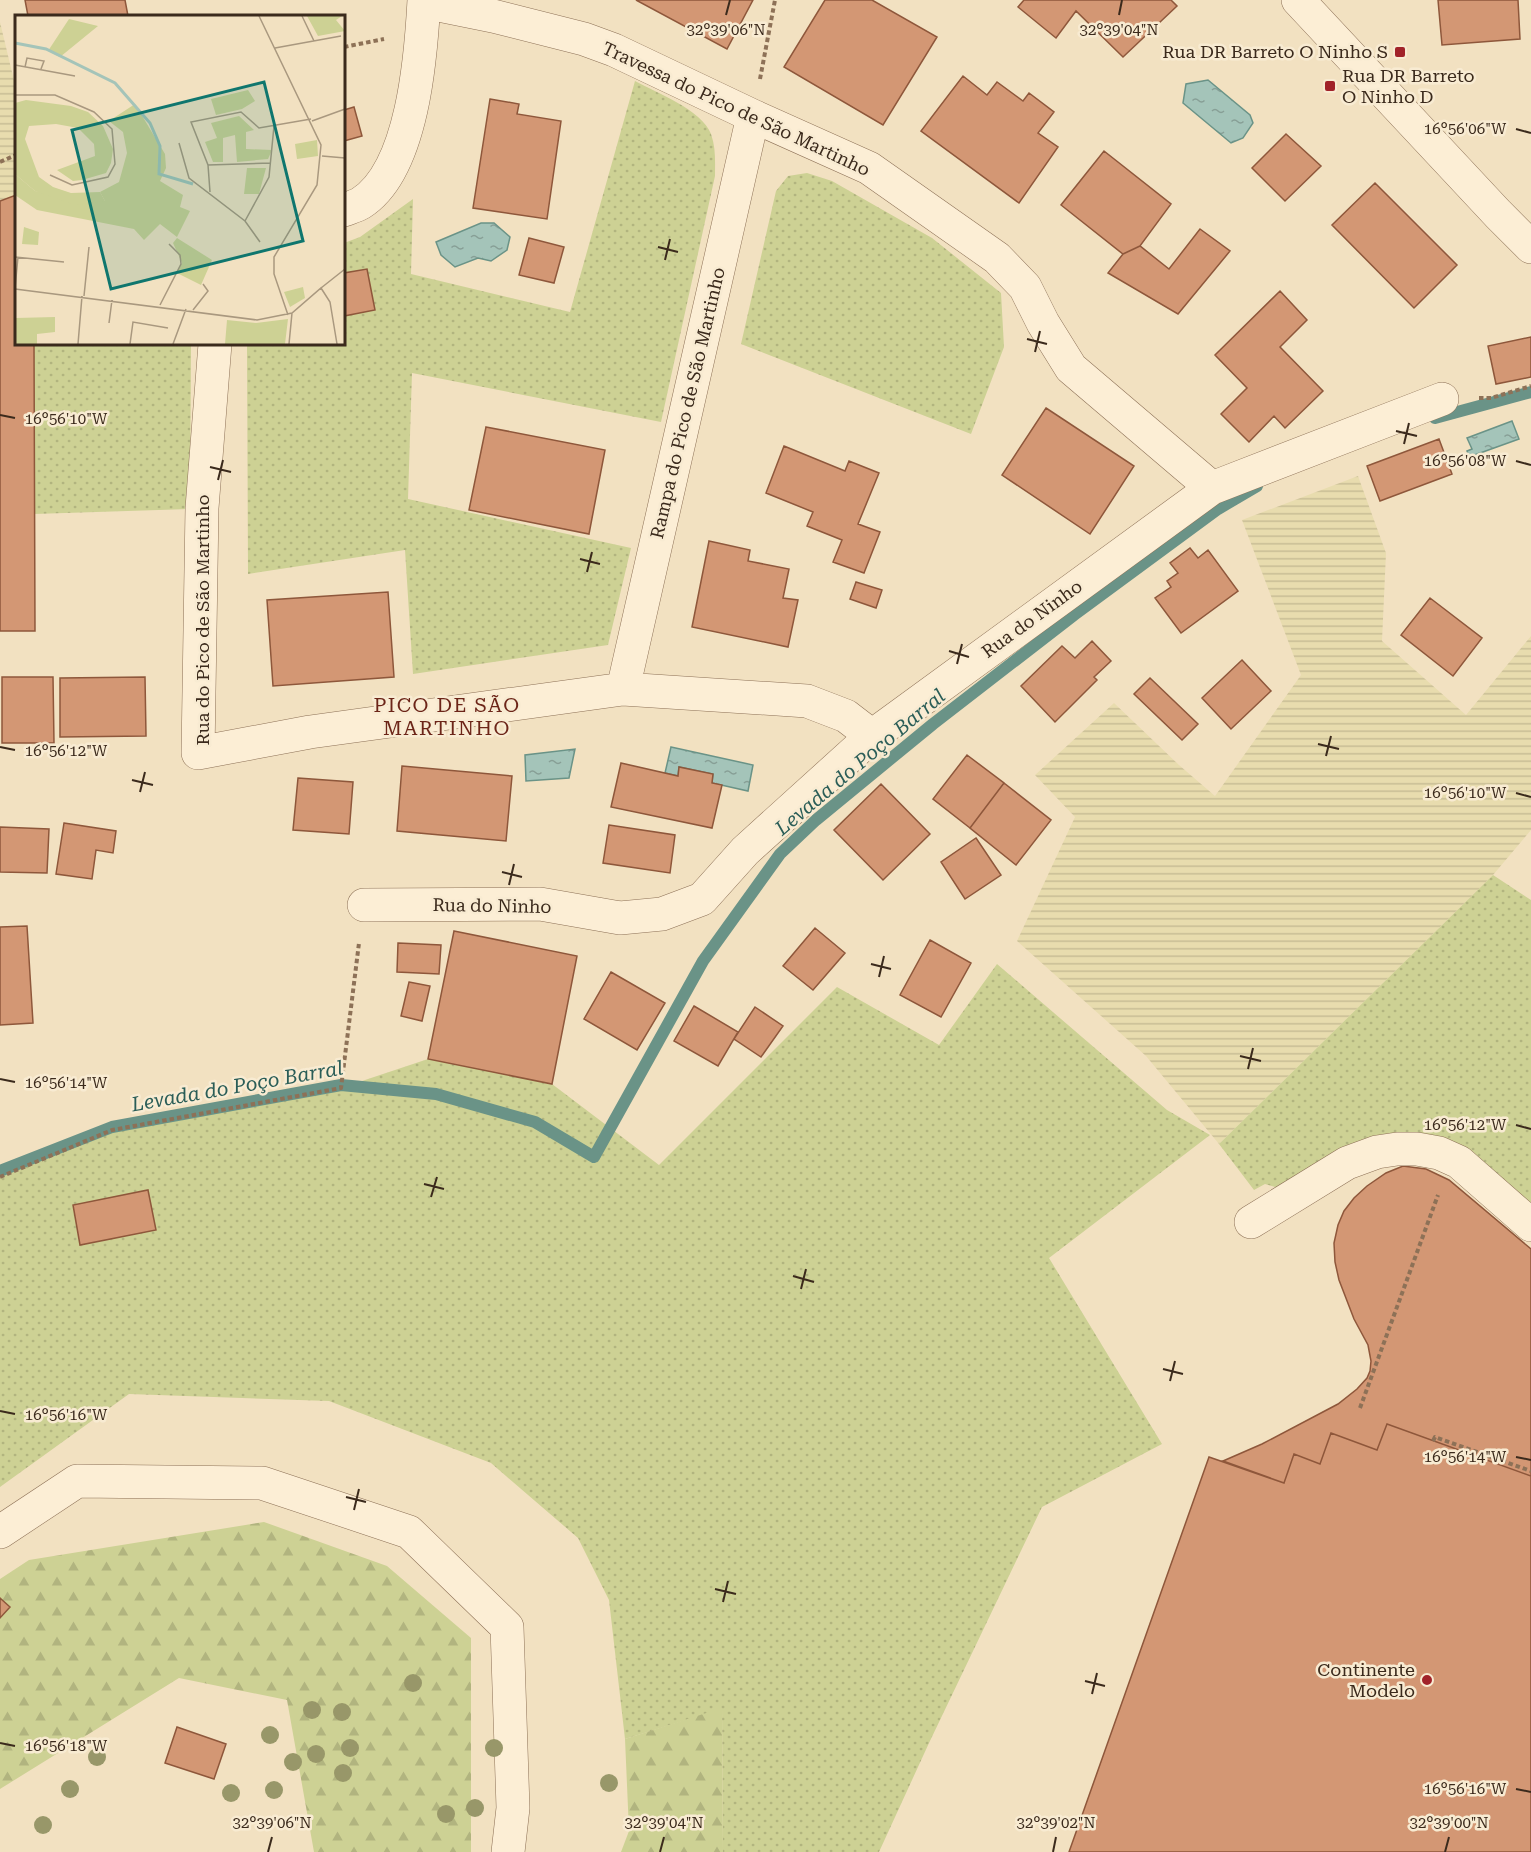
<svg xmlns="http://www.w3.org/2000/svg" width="1531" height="1852" font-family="'Roboto Serif',serif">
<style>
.farmland{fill:url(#farmland-rules)}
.grass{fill:url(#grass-dots)}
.forest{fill:url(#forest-firs)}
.water{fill:url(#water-ripples);stroke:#6a9387;stroke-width:1.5}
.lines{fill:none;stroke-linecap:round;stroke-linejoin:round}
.stream{stroke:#6a9387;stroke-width:12}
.building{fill:#d39774;stroke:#8e573b;stroke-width:1.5}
.minor-casing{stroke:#8d7157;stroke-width:34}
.path{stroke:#8d7157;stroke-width:4;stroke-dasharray:4.5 3;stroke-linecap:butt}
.minor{stroke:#fceed5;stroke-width:33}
.tree{fill:#989769}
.ticks{fill:none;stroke:#3b2a1c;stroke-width:2}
.poi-dot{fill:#a12229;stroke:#f8ebd2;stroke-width:2}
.labels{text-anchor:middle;stroke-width:5;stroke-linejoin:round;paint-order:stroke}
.poi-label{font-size:18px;fill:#3b2a1c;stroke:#f8ebd2;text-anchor:end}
.street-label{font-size:18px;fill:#3b2a1c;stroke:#f8ebd2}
.neighbourhood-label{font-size:20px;letter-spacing:1.5px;fill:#6c2518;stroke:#f8ebd2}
.water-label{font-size:20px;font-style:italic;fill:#2a5d57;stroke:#f8ebd2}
.inset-river{fill:none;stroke:#a4c4b9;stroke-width:3}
.inset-road{fill:none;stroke:#a9987f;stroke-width:1.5}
.view{fill:#0f766e;fill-opacity:0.15;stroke:#0f766e;stroke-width:3}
.inset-edge{fill:none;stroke:#3b2a1c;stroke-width:3}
.ticks-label{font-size:15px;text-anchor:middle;fill:#3b2a1c;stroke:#f8ebd2;stroke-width:5;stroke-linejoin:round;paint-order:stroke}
</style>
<defs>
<pattern id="farmland-rules" width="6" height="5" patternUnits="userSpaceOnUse" patternTransform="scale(1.5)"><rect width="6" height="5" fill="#e8dcae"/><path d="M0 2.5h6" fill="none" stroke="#c8bd95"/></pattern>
<pattern id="grass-dots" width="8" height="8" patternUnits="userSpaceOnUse" patternTransform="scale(1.5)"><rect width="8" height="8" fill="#cdd194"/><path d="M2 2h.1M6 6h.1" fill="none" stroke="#b1b47f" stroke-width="1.8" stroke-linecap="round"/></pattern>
<pattern id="forest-firs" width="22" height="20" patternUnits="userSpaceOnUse" patternTransform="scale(1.5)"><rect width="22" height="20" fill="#cdd194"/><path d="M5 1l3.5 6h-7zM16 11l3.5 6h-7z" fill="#b1b47f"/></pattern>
<pattern id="water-ripples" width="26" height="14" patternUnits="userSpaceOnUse" patternTransform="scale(1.5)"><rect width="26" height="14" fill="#a4c4b9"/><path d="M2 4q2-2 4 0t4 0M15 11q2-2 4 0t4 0" fill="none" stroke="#879f96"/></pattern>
</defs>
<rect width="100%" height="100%" fill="#f2e1c1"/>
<path class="farmland" d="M 0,22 L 16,89 L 16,195 L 0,201 Z
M 1358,476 L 1386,553 L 1382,641 L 1466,715 L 1531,636 L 1531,830 L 1493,875 L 1219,1144 L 1146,1056 L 1017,941 L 1075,817 L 1035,775 L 1114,703 L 1179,765 L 1215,796 L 1301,675 L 1242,520 Z"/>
<path class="grass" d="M 635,81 C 657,93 702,110 711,134 C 716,148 715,162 715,176 L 661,422 L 412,373 L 408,499 L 631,548 L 608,645 L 413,674 L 405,550 L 248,574 L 247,344 L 344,344 L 344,243 L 360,237 L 413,199 L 411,274 L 570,312 Z
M 807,173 L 832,181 L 932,238 L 1001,293 L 1004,347 L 971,434 L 741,344 L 776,191 L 788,176 Z
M 34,344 L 191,344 L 190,509 L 34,514 Z
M 1493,875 L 1531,900 L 1531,1217 L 1437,1145 L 1282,1189 L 1265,1184 L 1254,1190 L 1219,1144 Z
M 997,964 L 1167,1110 L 1210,1135 L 1049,1258 L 1162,1444 L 1042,1507 L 929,1743 L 879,1852 L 723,1852 L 722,1709 L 625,1739 L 609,1600 L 578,1538 L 491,1463 L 329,1401 L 129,1394 L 0,1487 L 0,1177 L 112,1130 L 341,1088 L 428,1059 L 552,1084 L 659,1165 L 837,987 L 939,1045 Z"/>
<path class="forest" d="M 264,1522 L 387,1566 L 471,1638 L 471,1852 L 314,1852 L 287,1700 L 179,1678 L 0,1789 L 0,1579 L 29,1560 Z
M 722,1708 L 723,1852 L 621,1852 L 629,1831 L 625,1739 Z"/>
<path class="water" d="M 1208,80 L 1250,115 L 1253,123 L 1243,138 L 1231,143 L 1183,103 L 1186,84 Z
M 481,223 L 494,223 L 510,237 L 507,250 L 491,261 L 478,258 L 455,267 L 441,255 L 436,242 Z
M 1512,421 L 1519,439 L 1469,457 L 1467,451 L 1472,449 L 1467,438 Z
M 671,747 L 753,765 L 748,791 L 712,783 L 713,774 L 679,767 L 678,776 L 665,773 Z
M 575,749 L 569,778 L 526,781 L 525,755 Z"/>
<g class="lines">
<path class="stream" d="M 1435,418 L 1531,392
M 0,1171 L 112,1127 L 341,1085 L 436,1094 L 535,1122 L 594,1157 L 703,961 L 780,854 L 816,820 L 933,724 L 1074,615 L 1218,509 L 1257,486"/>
</g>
<path class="building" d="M 25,0 L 125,0 L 128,16 L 28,16 Z
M 636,0 L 753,0 L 727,49 Z
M 825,0 L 872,0 L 937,37 L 883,125 L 784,67 Z
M 1024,0 L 1171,0 L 1177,6 L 1123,57 L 1076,11 L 1056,38 L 1018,7 Z
M 1438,0 L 1518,0 L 1520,39 L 1442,45 Z
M 963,76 L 987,95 L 997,82 L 1023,101 L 1029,93 L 1054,112 L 1038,133 L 1058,147 L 1019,203 L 921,131 Z
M 490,99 L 519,104 L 517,114 L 561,121 L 547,219 L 473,208 Z
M 344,107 L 344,110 L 354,107 L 362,136 L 344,141 Z
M 1286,134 L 1321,166 L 1285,201 L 1252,168 Z
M 1104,151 L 1171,204 L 1140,246 L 1123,254 L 1061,205 Z
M 1375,183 L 1457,265 L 1414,308 L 1332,225 Z
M 16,195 L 16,344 L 34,344 L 35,631 L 0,631 L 0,201 Z
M 1200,229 L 1230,251 L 1178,314 L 1108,273 L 1123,254 L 1140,246 L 1169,269 Z
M 529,238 L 564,247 L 554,283 L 519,275 Z
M 367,269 L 375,310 L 344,316 L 344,273 Z
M 1280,291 L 1307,320 L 1280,347 L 1323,391 L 1285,428 L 1274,416 L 1249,442 L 1221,414 L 1247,388 L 1215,355 Z
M 1531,337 L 1531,377 L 1496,384 L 1488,346 Z
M 1046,408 L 1134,466 L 1090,534 L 1002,475 Z
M 486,427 L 605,450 L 589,534 L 469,510 Z
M 1439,439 L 1452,474 L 1380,501 L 1367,466 Z
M 784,446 L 845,471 L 849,461 L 879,473 L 858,524 L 880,532 L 864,573 L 833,562 L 842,540 L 807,526 L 813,512 L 766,493 Z
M 709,541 L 750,550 L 748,561 L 789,569 L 783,598 L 798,600 L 788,647 L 692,627 Z
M 1190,548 L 1198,558 L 1208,550 L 1238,591 L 1181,633 L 1155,598 L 1171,587 L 1167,581 L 1178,573 L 1170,563 Z
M 856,582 L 882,590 L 876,608 L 850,599 Z
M 388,592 L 394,677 L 273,686 L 267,600 Z
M 1430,598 L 1482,638 L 1453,676 L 1401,635 Z
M 1092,641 L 1111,661 L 1094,677 L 1097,680 L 1055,722 L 1021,686 L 1062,646 L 1075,658 Z
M 1242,660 L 1271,691 L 1231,729 L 1202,698 Z
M 2,677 L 53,677 L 54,743 L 2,743 Z
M 145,677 L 146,736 L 60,737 L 60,678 Z
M 1150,678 L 1198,724 L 1182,740 L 1134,694 Z
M 967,755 L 1004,783 L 970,828 L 933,799 Z
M 621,763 L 678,776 L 679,767 L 713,774 L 712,783 L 722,785 L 712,828 L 611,807 Z
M 402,766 L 512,776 L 506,841 L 397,831 Z
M 298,778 L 353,782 L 349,834 L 293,830 Z
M 1004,783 L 1051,820 L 1016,865 L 970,828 Z
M 881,784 L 930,834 L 883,880 L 834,830 Z
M 64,823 L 116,831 L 113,853 L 96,850 L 92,879 L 56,874 Z
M 609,825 L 675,835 L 670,873 L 603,863 Z
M 0,827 L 49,829 L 47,873 L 0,872 Z
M 976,838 L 1001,875 L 965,899 L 941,862 Z
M 27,926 L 33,1023 L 0,1025 L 0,927 Z
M 815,928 L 845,953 L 813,990 L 783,966 Z
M 454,931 L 577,956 L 552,1084 L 428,1059 Z
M 930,940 L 971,963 L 941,1017 L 900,995 Z
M 398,943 L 441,945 L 439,974 L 397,972 Z
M 611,972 L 665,1003 L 637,1050 L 584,1019 Z
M 409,982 L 430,986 L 422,1021 L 401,1016 Z
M 694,1006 L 738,1032 L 718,1066 L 674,1041 Z
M 755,1007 L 783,1026 L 761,1057 L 734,1039 Z
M 1403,1166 L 1426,1169 L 1449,1180 L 1531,1249 L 1531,1476 L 1387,1424 L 1377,1450 L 1331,1433 L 1320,1464 L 1294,1454 L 1284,1483 L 1223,1461 L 1262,1444 L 1338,1404 L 1357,1389 L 1367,1378 L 1370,1371 L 1371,1361 L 1368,1345 L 1354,1319 L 1339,1280 L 1335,1262 L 1334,1243 L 1338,1225 L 1344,1211 L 1354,1198 L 1367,1186 L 1386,1173 Z
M 148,1190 L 156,1230 L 80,1245 L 73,1205 Z
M 1387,1424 L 1531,1476 L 1531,1852 L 1069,1852 L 1209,1457 L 1284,1483 L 1294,1454 L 1320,1464 L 1331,1433 L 1377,1450 Z
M 0,1598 L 10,1607 L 0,1618 Z
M 177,1727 L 226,1744 L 214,1779 L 165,1763 Z"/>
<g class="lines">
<g class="minor-casing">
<path id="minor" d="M 1298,0 L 1498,214 L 1531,247
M 424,2 L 493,16 L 584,39 L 614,50 L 753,116 L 869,168 L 997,258 L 1025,287 L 1043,323 L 1071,368 L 1212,488
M 344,210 C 349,208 356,206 361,203 C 413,170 421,56 424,0
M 215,344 L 202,508 L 198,753 L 310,732 L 623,689 L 807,701 L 846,716 L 872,736
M 623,689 L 753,116
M 364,905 L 540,904 L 620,918 L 662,914 L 702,899 L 745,851 L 872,736 L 1212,488 L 1442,399
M 1251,1222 L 1347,1163 L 1377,1152 L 1397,1149 L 1417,1149 L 1439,1153 L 1459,1162 L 1531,1225
M 0,1532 L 77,1481 L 262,1483 L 409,1532 L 507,1627 L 513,1808 L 508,1852"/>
</g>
<path class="path" d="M 344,47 L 384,39
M 760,79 L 775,0
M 0,162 L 16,155
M 1479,398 L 1491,398 L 1531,386
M 0,1177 L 112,1130 L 341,1088 L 359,943
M 1360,1408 L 1438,1195
M 1433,1441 L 1435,1437 L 1531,1471"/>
<use href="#minor" class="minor"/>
</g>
<g class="tree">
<circle cx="413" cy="1683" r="9"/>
<circle cx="312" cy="1710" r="9"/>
<circle cx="342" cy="1712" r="9"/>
<circle cx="270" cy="1735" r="9"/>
<circle cx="350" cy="1748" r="9"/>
<circle cx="494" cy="1748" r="9"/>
<circle cx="316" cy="1754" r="9"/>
<circle cx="97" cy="1757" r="9"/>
<circle cx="293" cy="1762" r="9"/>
<circle cx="343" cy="1773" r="9"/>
<circle cx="609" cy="1783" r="9"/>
<circle cx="70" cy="1789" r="9"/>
<circle cx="274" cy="1790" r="9"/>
<circle cx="231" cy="1793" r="9"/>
<circle cx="475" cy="1808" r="9"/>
<circle cx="446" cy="1814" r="9"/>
<circle cx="43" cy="1825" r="9"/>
</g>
<path class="ticks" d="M 726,15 L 730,0M 1119,15 L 1122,0M 1516,129 L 1531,133M 658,247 L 678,252M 665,260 L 670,239M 1027,339 L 1047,344M 1035,352 L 1040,331M 0,415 L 15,418M 1396,431 L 1417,436M 1404,444 L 1409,423M 1516,461 L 1531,465M 210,467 L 231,472M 218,480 L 223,460M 580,559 L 600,564M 587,572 L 592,552M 949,651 L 969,657M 957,664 L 962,644M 1318,744 L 1339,749M 0,747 L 15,750M 1326,756 L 1331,736M 132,780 L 153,785M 140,792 L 145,772M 1516,793 L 1531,797M 502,872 L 522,877M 509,885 L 514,864M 871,964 L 891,969M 879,977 L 884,956M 1240,1056 L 1261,1061M 1248,1069 L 1253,1048M 0,1079 L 15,1082M 1516,1125 L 1531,1129M 424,1184 L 444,1189M 431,1197 L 437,1177M 793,1276 L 814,1282M 801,1289 L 806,1269M 1163,1369 L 1183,1374M 1170,1381 L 1175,1361M 0,1411 L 15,1414M 1516,1457 L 1531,1460M 346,1497 L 366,1502M 354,1510 L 359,1489M 715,1589 L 736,1594M 723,1602 L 728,1581M 1085,1681 L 1105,1686M 1092,1694 L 1097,1673M 0,1743 L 15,1746M 1516,1789 L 1531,1792M 268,1852 L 272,1837M 660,1852 L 664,1837M 1053,1852 L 1056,1837M 1445,1852 L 1449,1837"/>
<g class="poi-dot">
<rect x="1394" y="46" width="12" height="12" rx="3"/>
<rect x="1324" y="80" width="12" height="12" rx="3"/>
<circle cx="1427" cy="1680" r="6"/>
</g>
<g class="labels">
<g class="poi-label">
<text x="1388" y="58">Rua DR Barreto O Ninho S</text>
<text x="1342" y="82" text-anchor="start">Rua DR Barreto<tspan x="1342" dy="21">O Ninho D</tspan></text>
<text x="1415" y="1676">Continente<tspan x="1415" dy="21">Modelo</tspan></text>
</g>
<g class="street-label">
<text transform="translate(736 109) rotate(25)" y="6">Travessa do Pico de São Martinho</text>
<text transform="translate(688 403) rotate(-77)" y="6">Rampa do Pico de São Martinho</text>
<text transform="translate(1032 619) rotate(-36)" y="6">Rua do Ninho</text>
<text transform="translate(203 620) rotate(-90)" y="6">Rua do Pico de São Martinho</text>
<text transform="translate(492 906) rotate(1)" y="6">Rua do Ninho</text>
</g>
<g class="neighbourhood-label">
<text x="447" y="712">PICO DE SÃO<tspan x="447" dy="23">MARTINHO</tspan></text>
</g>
<g class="water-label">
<text transform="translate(860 762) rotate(-40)" y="7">Levada do Poço Barral</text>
<text transform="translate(237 1086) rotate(-10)" y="7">Levada do Poço Barral</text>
</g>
</g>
<g transform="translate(15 15)">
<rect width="330" height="330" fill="#f2e1c1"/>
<path d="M 292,1 L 327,1 L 321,5 L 330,16 L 303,21 ZM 54,4 L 83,11 L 45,42 L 33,36 ZM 233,75 L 240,86 L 227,94 L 201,100 L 196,84 ZM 120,89 L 150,139 L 151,153 L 145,166 L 168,180 L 165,192 L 175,196 L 162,222 L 145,209 L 129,225 L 119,214 L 22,195 L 0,180 L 0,159 L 20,176 L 90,186 L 85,177 L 104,167 L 112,138 L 108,117 L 94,106 ZM 224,101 L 239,115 L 231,117 L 231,134 L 257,135 L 253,144 L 222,147 L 220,120 L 208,123 L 208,147 L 198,147 L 190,127 L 202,123 L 196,108 ZM 302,125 L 303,141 L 282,144 L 280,129 ZM 232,153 L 251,153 L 244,179 L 229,179 ZM 9,212 L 24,217 L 23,230 L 7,229 ZM 162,223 L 197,245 L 186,270 L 162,258 L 167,248 L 158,228 ZM 288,272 L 290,283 L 275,292 L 269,277 ZM 0,284 L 1,303 L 40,302 L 40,317 L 22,319 L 22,329 L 0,329 ZM 273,304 L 270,329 L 210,329 L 212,305 L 241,308 Z" fill="#cdd194"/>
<path d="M 11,85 L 56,91 L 73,97 L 88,111 L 98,134 L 96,148 L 91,158 L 67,165 L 58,166 L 42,155 L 80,141 L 79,129 L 63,113 L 41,109 L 14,111 L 10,124 L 24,162 L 38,172 L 56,178 L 85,177 L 90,186 L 60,190 L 20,176 L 0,159 L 0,88 Z" fill="#cdd194"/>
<path class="inset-river" d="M 0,28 L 31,34 L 100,68 L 135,108 L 145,131 L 144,159 L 178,169"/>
<path class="inset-road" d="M 244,1 L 306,130 L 302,170 L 259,242 L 259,259 L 273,300M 287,1 L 299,26M 260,33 L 326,21M 0,50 L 60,61M 10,52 L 12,43 L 29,46 L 26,54M 0,80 L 40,80 L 79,97 L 97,114 L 100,149 L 93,162 L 57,170 L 35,160M 297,106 L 330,94M 164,128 L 174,163 L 230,206 L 245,227M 307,141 L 330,143M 193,150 L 256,148M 195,177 L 193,150 L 176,107 L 226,97 L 244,113 L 296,104M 230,206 L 254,162 L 259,111M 0,242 L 49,247M 0,273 L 3,242M 306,273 L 330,254M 0,274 L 242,305 L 277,298 L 306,273 L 315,287 L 322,329M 69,281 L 74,232M 145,290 L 166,249 L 165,240 L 154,229M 178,295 L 193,276 L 188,269M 94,308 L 97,285M 63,329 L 67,281M 115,329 L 118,307 L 153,313M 158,329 L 171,294M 274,329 L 277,298"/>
<path class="view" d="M 249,67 L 288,226 L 96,274 L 57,115 Z"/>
<rect width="330" height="330" class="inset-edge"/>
</g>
<g class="ticks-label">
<text x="726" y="35">32°39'06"N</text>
<text x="1119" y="35">32°39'04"N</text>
<text x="1465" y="134">16°56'06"W</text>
<text x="66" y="424">16°56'10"W</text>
<text x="1465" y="466">16°56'08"W</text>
<text x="66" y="756">16°56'12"W</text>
<text x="1465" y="798">16°56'10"W</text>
<text x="66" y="1088">16°56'14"W</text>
<text x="1465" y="1130">16°56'12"W</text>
<text x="66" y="1420">16°56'16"W</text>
<text x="1465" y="1462">16°56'14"W</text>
<text x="66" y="1751">16°56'18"W</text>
<text x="1465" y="1794">16°56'16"W</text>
<text x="272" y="1828">32°39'06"N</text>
<text x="664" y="1828">32°39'04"N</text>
<text x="1056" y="1828">32°39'02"N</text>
<text x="1449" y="1828">32°39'00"N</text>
</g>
</svg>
